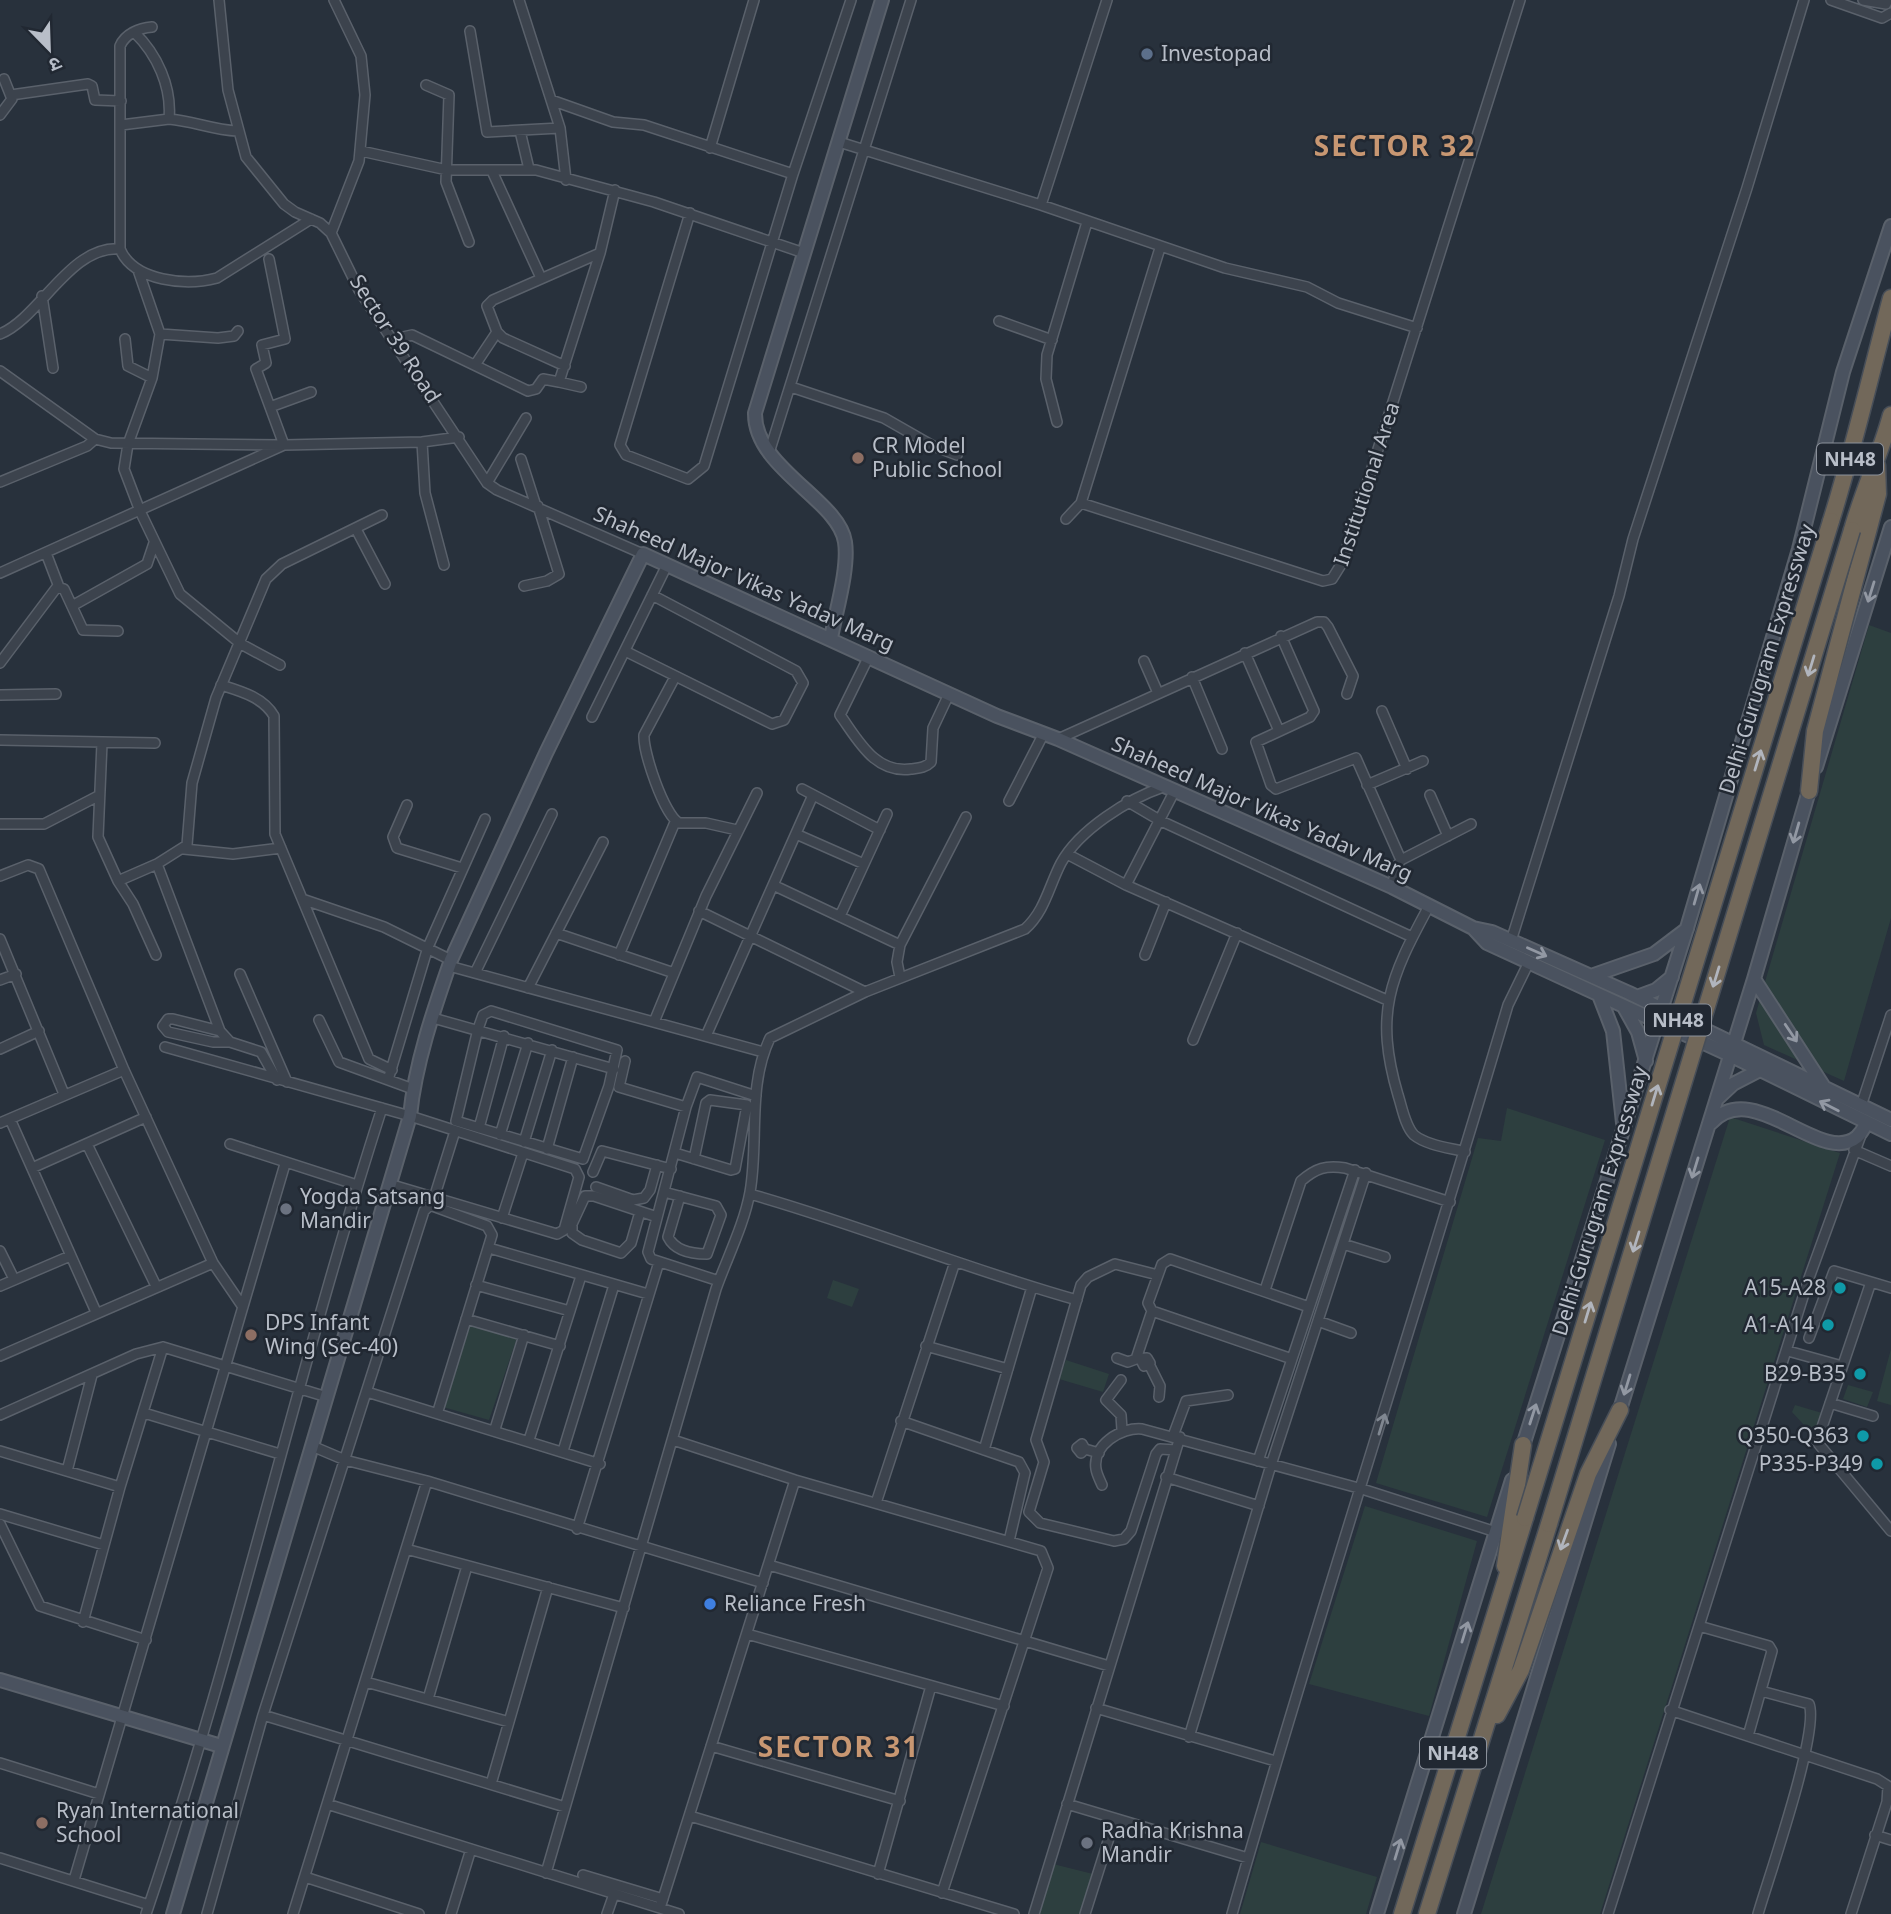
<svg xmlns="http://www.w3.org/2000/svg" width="1891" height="1914" font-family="'Noto Sans','Noto Sans Devanagari',sans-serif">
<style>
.green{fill:#2d3f3f}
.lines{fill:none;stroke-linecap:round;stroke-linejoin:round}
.street-casing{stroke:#5a616b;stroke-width:12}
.secondary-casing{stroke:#5a616b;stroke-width:16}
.highway-casing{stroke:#474e58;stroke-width:19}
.street{stroke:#3c434d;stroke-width:9}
.secondary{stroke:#4a525f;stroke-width:12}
.highway{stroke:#72685a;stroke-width:16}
.highway-bridge-casing{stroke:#474e58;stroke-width:19;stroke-linecap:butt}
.highway-bridge{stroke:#72685a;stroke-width:16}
.oneway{stroke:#9298a3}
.oneway2{stroke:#b1b5bd}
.oneway3{stroke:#808791}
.service-dot{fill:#5c6f8a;stroke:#212832;stroke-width:2.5}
.education-dot{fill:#8d6e63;stroke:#212832;stroke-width:2.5}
.worship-dot{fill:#6b7280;stroke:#212832;stroke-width:2.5}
.culture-dot{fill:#0f9aa8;stroke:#212832;stroke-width:2.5}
.shop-dot{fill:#3f7fe0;stroke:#212832;stroke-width:2.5}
.labels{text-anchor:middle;stroke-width:5;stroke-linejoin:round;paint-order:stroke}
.shield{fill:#212832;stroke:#8b919b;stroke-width:2}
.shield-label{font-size:19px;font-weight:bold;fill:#b8bec8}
.poi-label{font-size:21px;fill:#b8bec8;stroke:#212832;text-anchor:start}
.street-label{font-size:21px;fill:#b8bec8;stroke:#212832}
.district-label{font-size:28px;font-weight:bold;letter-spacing:2px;fill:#c89772;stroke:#212832}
</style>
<rect width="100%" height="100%" fill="#28313c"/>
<path class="green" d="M 1869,625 L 1891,633 L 1891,918 L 1844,1081 L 1764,1045 L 1756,1013 Z
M 1507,1108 L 1605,1140 L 1487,1517 L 1376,1483 L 1478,1138 L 1501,1141 Z
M 1730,1117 L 1840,1153 L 1600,1914 L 1481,1914 Z
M 833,1280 L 859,1289 L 852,1307 L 827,1298 Z
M 469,1324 L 517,1338 L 489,1420 L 443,1407 Z
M 1891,1349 L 1891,1405 L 1877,1401 Z
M 1066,1360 L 1109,1374 L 1103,1392 L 1059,1379 Z
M 1848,1385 L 1873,1392 L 1867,1407 L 1843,1399 Z
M 1795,1405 L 1822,1413 L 1814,1436 L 1792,1412 Z
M 1365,1506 L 1477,1541 L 1429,1716 L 1309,1684 Z
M 1261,1842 L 1377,1877 L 1366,1914 L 1240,1914 Z
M 1053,1864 L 1093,1874 L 1080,1914 L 1037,1914 Z"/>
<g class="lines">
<g class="street-casing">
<path id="street" d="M 219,0 L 228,90 L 246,157 L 284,204 L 295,212 L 320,223 L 331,233 L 359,290 L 487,483 L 497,490 L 643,554
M 519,0 L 560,128 L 566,180
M 1831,0 L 1882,18 L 1891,13
M 1863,0 L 1886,4 L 1888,0
M 470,31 L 487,132 L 560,128
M 426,85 L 449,95 L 446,182 L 469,242
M 11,95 L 88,84 L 92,86 L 95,100 L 121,101
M 551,100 L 613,122 L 644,125 L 793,174
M 0,115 L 12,99 L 4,79
M 169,119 C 193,121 213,130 237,131
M 121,125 L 169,119 C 172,87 157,54 134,32
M 520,131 L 529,169
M 839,142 L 1041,205 L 1225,268 L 1307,287 L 1338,303 L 1417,328
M 710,148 L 754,0
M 361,151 L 447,170 L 536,170 L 654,202 L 804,253
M 492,171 L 541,278
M 1041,205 L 1107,0
M 690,213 L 620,445 L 626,455 L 688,479 L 704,466 L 793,174 L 851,0
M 331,233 L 359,161 L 365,95 L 361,56 L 334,0
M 1160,248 L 1081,503 L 1323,581 L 1332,579 L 1342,563 L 1520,0
M 120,249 L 120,46 C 125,34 139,28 152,27
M 138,270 L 160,334 L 152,378 L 128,444 L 124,469 L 140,511 L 180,594 L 241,644 L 280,665
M 42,296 L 53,368
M 999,321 L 1052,340
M 0,334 C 40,318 70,245 120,249 C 134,282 187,286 217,278 L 311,219
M 160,334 L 218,338 L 234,336 L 238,331
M 125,339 L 128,366 L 152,378
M 394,339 L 412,335 L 528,391 L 536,389 L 543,379 L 559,382
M 475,365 L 497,332
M 565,366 L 503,338 L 497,332 L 487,306 L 493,300 L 600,253
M 0,371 L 95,439 L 111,443 L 284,445 L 422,442 L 459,437
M 581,387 L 559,382 L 600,253 L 615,190
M 791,387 L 884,418 L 933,446 L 957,455
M 270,407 L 311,392
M 1057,422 L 1046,379 L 1047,355 L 1087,222
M 422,442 L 425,493 L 444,565
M 769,453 L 911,0
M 521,459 L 536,506
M 0,482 L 87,446 L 95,439
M 487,483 L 526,418
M 1066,519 L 1081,503
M 356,529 L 385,584
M 46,553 L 59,587
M 0,573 L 284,445 L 256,369 L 266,363 L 262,345 L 285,339 L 269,259
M 524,586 L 547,581 L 559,574 L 538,506
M 72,606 L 147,564 L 154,543
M 1281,636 L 1314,711 L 1310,717 L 1256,742 L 1271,785 L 1276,789 L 1356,758 L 1401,860
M 625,651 L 772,724 L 784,720 L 803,683 L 796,671 L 652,595
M 1245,653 L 1279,731
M 869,656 L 840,715 C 858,740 875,774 911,769 C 919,768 925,768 931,762 L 933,728 L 949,694
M 1144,661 L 1158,693
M 0,663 L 57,587 L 64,589 L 83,630 L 118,631
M 675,677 L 644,735 C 643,752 664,815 679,823 L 706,823 L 737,830
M 1192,677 L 1222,749
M 221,685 C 240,691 263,697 274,716 L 275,834 L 369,1059 L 392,1070
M 0,695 L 56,694
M 1382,711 L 1407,769
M 592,717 L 667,565
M 1058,739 L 1317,622 L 1324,622 L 1328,627 L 1353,676 L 1347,694
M 0,740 L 155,743
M 102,743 L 98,837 L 118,881
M 1367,785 L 1423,761
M 802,789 L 880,830
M 1430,795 L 1448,836
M 1009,801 L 1044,733
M 1127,801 L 1161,821 L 1412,937
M 407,805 L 393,837 L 397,848 L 462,868
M 0,824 L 44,824 L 98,796
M 796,834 L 864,864
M 184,849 L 233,854 L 281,848
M 1067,854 L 1126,885 L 1387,1000
M 0,876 L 28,865 L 39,869 L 124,1070 L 213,1263 L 243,1307
M 773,885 L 900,945
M 1126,885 L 1174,792
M 1392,887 L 1397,866 L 1401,860 L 1471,824
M 305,900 L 384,927 L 451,960
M 1429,906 C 1390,978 1374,1013 1398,1095 C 1402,1107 1405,1126 1414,1135 C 1426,1145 1450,1148 1465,1152
M 699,911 L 865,992
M 840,916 L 887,814
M 556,933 L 674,973
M 0,939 L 64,1094
M 1511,941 L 1619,596 L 1633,539 L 1747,188 L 1804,0
M 156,955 L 133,904 L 118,881 L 157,864
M 619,955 L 675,822
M 1145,955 L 1166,902
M 449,966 L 763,1052
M 475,973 L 552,814
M 240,974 L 287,1082
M 900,977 L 897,962 L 900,945 L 966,817
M 0,980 L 16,974
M 528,988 L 603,842
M 491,1011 L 617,1050 L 609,1086 L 583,1159 L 456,1121 L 478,1029 L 483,1015 Z
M 433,1018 L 614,1069
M 319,1020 L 339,1062 L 413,1089
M 654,1022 L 706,896 L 757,793
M 220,1031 L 173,1019 L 168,1019 L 163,1026 L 168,1032 L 213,1042 L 230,1042
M 706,1036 L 813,795
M 1193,1040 L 1237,933
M 165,1047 L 410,1116 L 575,1169 L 579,1177 L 564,1230 L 557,1234 L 389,1184
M 0,1049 L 39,1031
M 625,1061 L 619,1087 L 686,1107
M 277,1080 L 261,1052 L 230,1042 L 220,1031 L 157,864 L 187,845 L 192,783 L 216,698 L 266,579 L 282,564 L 382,515
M 388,1080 L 428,947 L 485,819
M 1861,1106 L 1891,1015
M 10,1119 L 96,1312
M 0,1123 L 124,1070
M 479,1128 L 504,1036
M 500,1135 L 528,1043
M 524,1142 L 552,1050
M 87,1144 L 156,1286
M 230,1144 L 357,1185
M 547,1149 L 573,1057
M 1854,1150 L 1891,1166
M 675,1153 L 731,1170 L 735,1169 L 747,1105 L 710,1100 L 706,1103 L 694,1159
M 32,1168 L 146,1117
M 593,1172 L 602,1151 L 671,1169
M 596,1187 L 633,1200 L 644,1198 L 650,1190 L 657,1165
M 664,1192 L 716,1206 L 721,1215 L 707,1254 C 693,1254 675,1251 668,1237 L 680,1196
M 750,1194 C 860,1225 966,1269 1077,1300
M 434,1198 L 455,1131
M 640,1212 L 631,1243 L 621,1253 L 582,1240 L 572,1233 L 572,1224 L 585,1196 L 594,1196 L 657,1217
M 502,1218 L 523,1153
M 1343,1244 L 1385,1257
M 489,1248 L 648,1294
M 0,1251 L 14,1279
M 1158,1275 L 1115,1264 L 1088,1277 L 1081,1285 L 1036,1440 L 1044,1462 L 1029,1512 L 1040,1523 L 1114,1541 L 1124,1539 L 1131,1531 L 1156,1454 L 1160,1449 L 1176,1450
M 719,1281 L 651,1259 L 648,1252 L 686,1107 L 697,1077 L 756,1096
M 476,1285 L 570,1311
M 0,1286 L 70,1256
M 1891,1288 L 1871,1282 L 1817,1442 L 1891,1531
M 1265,1290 L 1301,1181 C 1316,1168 1326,1165 1345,1168 L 1450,1202
M 466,1319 L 560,1346
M 1318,1321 L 1351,1333
M 1809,1338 L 1834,1271 L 1871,1282
M 926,1346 L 1008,1369
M 1788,1351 L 1842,1366
M 0,1356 L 213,1263
M 1117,1358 L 1128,1362 L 1136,1359 L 1152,1311
M 1136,1359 L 1147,1358 L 1150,1363 L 1144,1366 L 1141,1360
M 1292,1359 L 1152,1311 L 1148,1303 L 1162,1264 L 1170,1259 L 1309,1307
M 1149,1364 L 1160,1386 L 1159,1397
M 1121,1380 L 1106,1400 L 1121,1415 L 1122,1430
M 367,1392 L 600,1464
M 1830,1403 L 1873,1416
M 144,1413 L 280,1454
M 0,1415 L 136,1354 L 163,1347 L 327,1397
M 901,1421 L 1019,1462 L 1025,1473 L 1009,1541
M 495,1429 L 524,1335
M 1173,1436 L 1186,1401 L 1228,1395
M 529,1440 L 581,1276
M 673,1440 L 795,1480 L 1041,1551 L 1048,1568 L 942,1893
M 312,1446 L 345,1460 L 427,1481 L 763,1583
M 1085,1449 L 1081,1453 L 1077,1448 L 1082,1444 L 1085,1449 L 1099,1453
M 984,1450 L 1032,1287
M 0,1451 L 120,1487
M 563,1451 L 614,1285
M 1258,1461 L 1355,1170
M 67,1471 L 92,1375
M 1166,1477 L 1259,1506
M 1102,1485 C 1100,1480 1097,1475 1096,1469 C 1092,1445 1121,1427 1142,1429 L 1362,1489 L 1496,1532
M 876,1503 L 955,1262
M 0,1514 L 104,1545
M 0,1524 L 40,1606 L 146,1640
M 577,1529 L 659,1262
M 406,1549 L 624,1608
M 769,1565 L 1109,1666
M 83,1622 L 120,1487 L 163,1347
M 1699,1626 L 1769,1646 L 1772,1651 L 1748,1736
M 747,1634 L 1004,1706
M 366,1682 L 509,1722
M 428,1699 L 467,1566
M 1096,1708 L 1275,1761
M 1670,1710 L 1877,1779 L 1888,1786 L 1887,1802 L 1851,1914
M 263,1715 L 565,1807
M 1189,1737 L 1271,1465 L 1366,1173
M 711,1746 L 900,1801
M 0,1763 L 99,1794
M 491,1784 L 548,1587
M 327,1804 L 679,1914
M 1067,1804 L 1248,1858
M 690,1816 L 1014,1914
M 1875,1835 L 1891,1840
M 0,1858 L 149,1905
M 546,1873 L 716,1289 C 727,1258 744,1225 750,1192 C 759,1142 747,1086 770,1038 L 865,992 L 1025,929 C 1045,911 1049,886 1061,863 C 1079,830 1128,799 1163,787
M 878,1874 L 931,1686
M 583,1875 L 663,1899
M 305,1877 L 419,1914
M 74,1880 L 285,1164
M 660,1908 L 795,1480
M 146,1914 C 236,1649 296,1375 382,1108
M 207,1914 L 263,1715 L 424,1211 L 430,1205 L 487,1226 L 492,1235 L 438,1411
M 293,1914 L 427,1481
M 451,1914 L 471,1849
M 607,1914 L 614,1894
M 1034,1914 L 1180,1437
M 1085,1914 L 1115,1819
M 1232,1914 C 1319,1610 1418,1309 1508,1005 L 1529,962
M 1608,1914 L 1809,1278 L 1861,1135
M 1758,1914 C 1768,1879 1820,1731 1809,1704 L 1761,1691"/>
</g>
<g class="secondary-casing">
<path id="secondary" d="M 831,638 C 836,611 849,568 845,542 C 839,500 754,468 755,413 L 882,0
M 1816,767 L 1891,527
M 1473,928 L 1487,943 L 1730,1055 L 1891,1134
M 1591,976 L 1654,954 L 1687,929
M 1754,979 L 1824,1087
M 1599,995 L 1613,1031 L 1623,1123
M 1637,997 L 1656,990 L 1672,977
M 1624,1007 L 1638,1032 L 1646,1061
M 1717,1099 L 1733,1084 L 1760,1070
M 1711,1123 C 1753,1076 1821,1167 1857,1137 C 1860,1134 1864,1128 1866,1124
M 1618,1416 L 1754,979 L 1811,784
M 1521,1452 L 1687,928 L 1799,549 L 1843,372 L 1891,226
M 0,1680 L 221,1746
M 173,1914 L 410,1116 C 415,1064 434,1009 451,960 L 546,753 L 643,554 L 997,716 L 1058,739 L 1392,887 L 1473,928 L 1492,932 L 1629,993 L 1891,1120
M 1377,1914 L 1512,1480
M 1464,1914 L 1609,1444"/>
</g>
<g class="highway-casing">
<path id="highway" d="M 1831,521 C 1854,447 1871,373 1891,298
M 1852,530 C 1863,491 1880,455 1891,415
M 1809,791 L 1815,731 L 1878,494 L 1877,465
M 1505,1566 L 1523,1445
M 1497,1715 L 1521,1670 L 1588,1474 L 1620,1410
M 1402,1914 L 1525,1518
M 1427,1914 L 1549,1524"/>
</g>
<use href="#street" class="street"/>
<use href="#secondary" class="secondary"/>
<use href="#highway" class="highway"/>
<g class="highway-bridge-casing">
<path id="highway-bridge" d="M 1525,1518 L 1831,521
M 1549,1524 L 1852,530"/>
</g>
<use href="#highway-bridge" class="highway-bridge"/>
</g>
<defs><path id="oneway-shaft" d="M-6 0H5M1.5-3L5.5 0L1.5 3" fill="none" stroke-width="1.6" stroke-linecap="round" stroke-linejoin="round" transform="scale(1.75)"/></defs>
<g class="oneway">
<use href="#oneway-shaft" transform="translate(1871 592) rotate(107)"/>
<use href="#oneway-shaft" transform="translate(1796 833) rotate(106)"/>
<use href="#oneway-shaft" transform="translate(1697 894) rotate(-74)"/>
<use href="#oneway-shaft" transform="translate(1537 952) rotate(24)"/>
<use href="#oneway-shaft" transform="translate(1791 1033) rotate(56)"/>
<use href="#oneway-shaft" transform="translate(1829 1106) rotate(-153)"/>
<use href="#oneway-shaft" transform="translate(1695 1168) rotate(107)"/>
<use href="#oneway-shaft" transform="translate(1627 1385) rotate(107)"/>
<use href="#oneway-shaft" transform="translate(1533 1414) rotate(-72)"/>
<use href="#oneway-shaft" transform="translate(1465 1632) rotate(-73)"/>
<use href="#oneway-shaft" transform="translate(1398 1849) rotate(-73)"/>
</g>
<g class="oneway2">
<use href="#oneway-shaft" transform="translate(1811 666) rotate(107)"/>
<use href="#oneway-shaft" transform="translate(1758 760) rotate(-73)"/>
<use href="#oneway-shaft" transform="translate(1716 977) rotate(107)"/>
<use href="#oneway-shaft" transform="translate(1655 1095) rotate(-73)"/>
<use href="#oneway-shaft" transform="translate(1636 1242) rotate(107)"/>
<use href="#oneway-shaft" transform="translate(1588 1312) rotate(-73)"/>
<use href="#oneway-shaft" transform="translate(1564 1540) rotate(110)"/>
</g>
<use class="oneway3" href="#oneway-shaft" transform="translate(1382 1424) rotate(-73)"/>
<circle class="service-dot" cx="1147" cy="54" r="7"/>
<g class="education-dot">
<circle cx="858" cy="458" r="7"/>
<circle cx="251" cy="1335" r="7"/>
<circle cx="42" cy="1823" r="7"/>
</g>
<g class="worship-dot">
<circle cx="286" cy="1209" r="7"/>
<circle cx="1087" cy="1843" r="7"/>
</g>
<g class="culture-dot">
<circle cx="1840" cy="1288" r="7"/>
<circle cx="1828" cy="1325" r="7"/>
<circle cx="1860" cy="1374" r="7"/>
<circle cx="1863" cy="1436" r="7"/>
<circle cx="1877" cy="1464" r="7"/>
</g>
<circle class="shop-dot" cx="710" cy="1604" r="7"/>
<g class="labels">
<g class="shield">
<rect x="1817" y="443.5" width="66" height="31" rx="5"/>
<rect x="1645" y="1004.5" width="66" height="31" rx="5"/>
<rect x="1420" y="1737.5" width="66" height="31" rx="5"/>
</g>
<g class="shield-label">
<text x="1850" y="466">NH48</text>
<text x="1678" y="1027">NH48</text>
<text x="1453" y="1760">NH48</text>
</g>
<g class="poi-label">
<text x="1161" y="61">Investopad</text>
<text x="872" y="453">CR Model<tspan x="872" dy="24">Public School</tspan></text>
<text x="300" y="1204">Yogda Satsang<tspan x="300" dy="24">Mandir</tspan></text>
<text x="1826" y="1295" text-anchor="end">A15-A28</text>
<text x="265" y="1330">DPS Infant<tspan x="265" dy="24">Wing (Sec-40)</tspan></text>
<text x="1814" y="1332" text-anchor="end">A1-A14</text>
<text x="1846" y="1381" text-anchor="end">B29-B35</text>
<text x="1849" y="1443" text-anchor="end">Q350-Q363</text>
<text x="1863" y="1471" text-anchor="end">P335-P349</text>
<text x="724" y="1611">Reliance Fresh</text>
<text x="56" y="1818">Ryan International<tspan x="56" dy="24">School</tspan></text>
<text x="1101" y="1838">Radha Krishna<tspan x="1101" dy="24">Mandir</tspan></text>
</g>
<g class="street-label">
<text transform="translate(395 339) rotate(57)" y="7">Sector 39 Road</text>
<text transform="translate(1367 484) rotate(-72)" y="7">Institutional Area</text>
<text transform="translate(744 579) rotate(24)" y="7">Shaheed Major Vikas Yadav Marg</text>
<text transform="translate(1767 659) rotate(-73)" y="7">Delhi-Gurugram Expressway</text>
<text transform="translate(1262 809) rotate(24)" y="7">Shaheed Major Vikas Yadav Marg</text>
<text transform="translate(1600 1201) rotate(-73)" y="7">Delhi-Gurugram Expressway</text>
</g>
<g class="district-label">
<text x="1395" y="156">SECTOR 32</text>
<text x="839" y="1757">SECTOR 31</text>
</g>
</g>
<g transform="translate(49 49) rotate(157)" stroke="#212832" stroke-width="5" paint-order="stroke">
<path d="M0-5L12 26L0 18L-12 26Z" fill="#b8bec8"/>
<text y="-10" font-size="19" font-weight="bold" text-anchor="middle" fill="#b8bec8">उ</text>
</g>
</svg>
